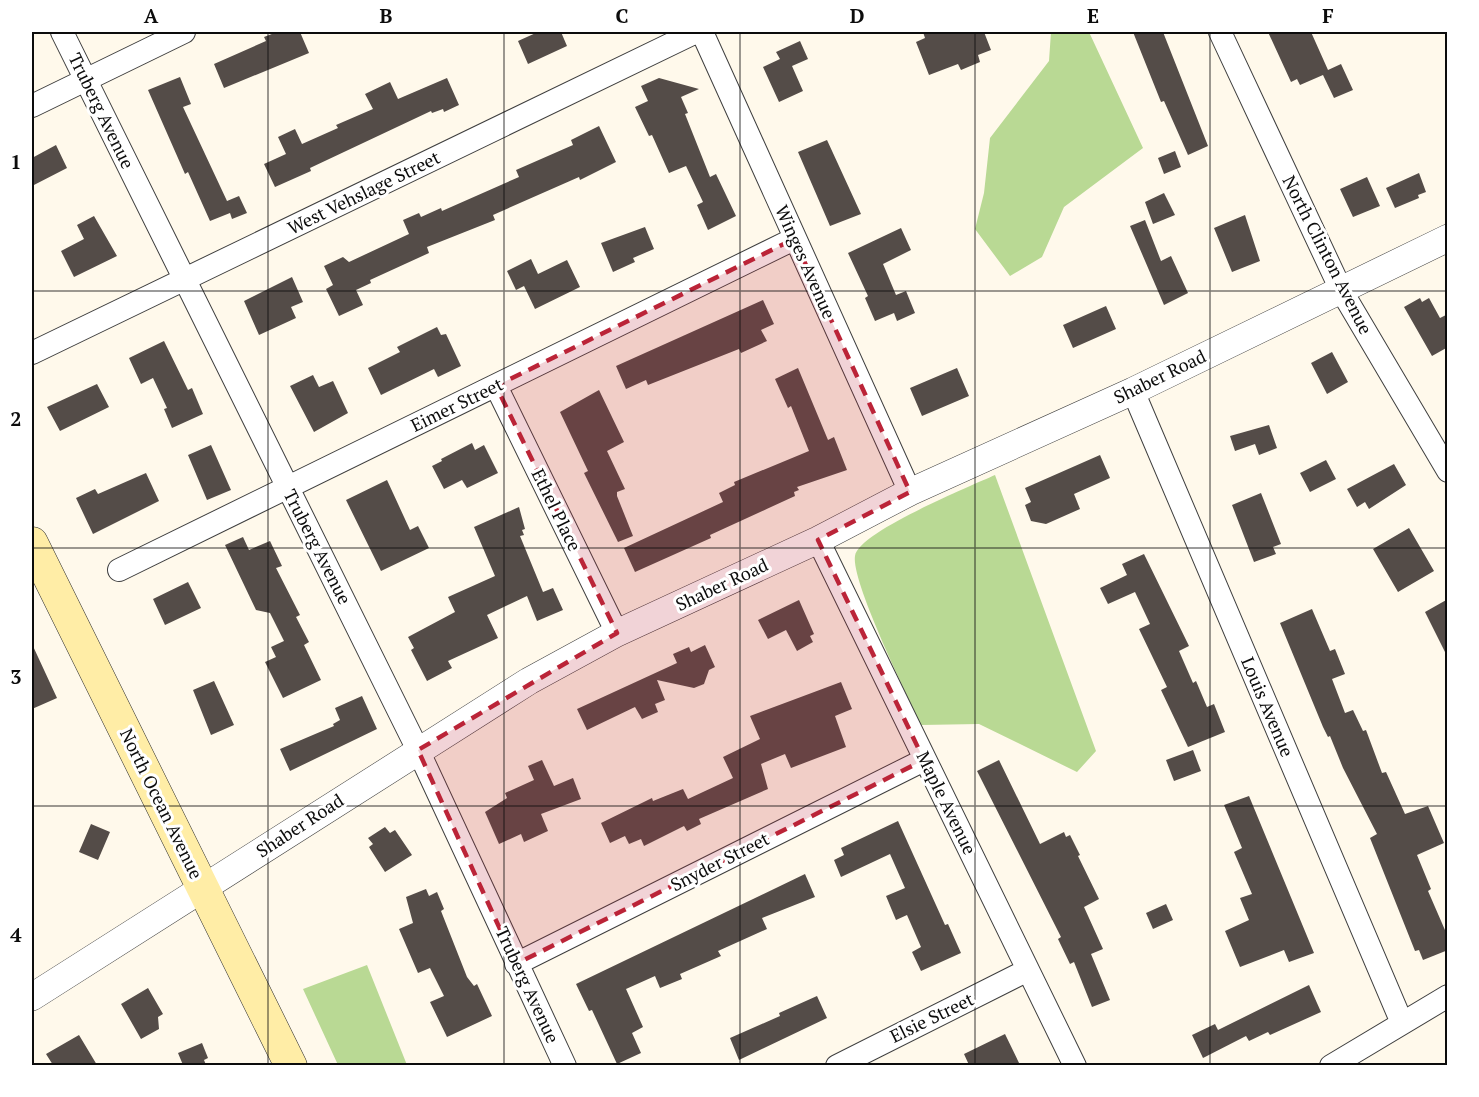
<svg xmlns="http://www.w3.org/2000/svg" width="1479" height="1097" font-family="'PT Serif',serif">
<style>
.forest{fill:#b9d994}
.building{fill:#544c48}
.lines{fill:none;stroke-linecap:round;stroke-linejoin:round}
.minor-casing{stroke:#3f3f3f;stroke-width:24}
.tertiary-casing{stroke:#3f3f3f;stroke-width:28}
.secondary-casing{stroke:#2e2e2e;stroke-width:33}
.minor{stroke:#fff;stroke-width:22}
.tertiary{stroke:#fff;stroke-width:27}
.secondary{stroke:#ffeda6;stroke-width:32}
.marked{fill:#bb2438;fill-opacity:0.2;stroke:#bb2438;stroke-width:4.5;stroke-dasharray:12 8;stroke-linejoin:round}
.grid{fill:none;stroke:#0c0c0c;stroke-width:1.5;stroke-opacity:0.55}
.labels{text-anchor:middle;stroke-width:6;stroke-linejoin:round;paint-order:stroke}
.street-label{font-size:18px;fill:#0c0c0c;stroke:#fff}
.neatline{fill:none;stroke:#0c0c0c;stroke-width:2}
.grid-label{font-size:20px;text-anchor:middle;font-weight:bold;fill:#0c0c0c}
</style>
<rect width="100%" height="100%" fill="#fff9eb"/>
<path class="forest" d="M 1051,32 L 1089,32 L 1143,148 L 1064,207 L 1042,257 L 1010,276 L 975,229 L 984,193 L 990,138 L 1049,61 Z
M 995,475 L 1096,751 L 1077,772 L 979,724 L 921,725 C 907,695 851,581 855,556 C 858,532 971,486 995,475 Z
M 367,965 L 407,1065 L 338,1065 L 303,989 Z"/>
<path class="building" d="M 277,32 L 300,32 L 309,53 L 224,88 L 214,64 L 266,41 L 264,37 Z
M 538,32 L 561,32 L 567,46 L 528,64 L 518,41 Z
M 923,32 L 984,32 L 991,50 L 978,55 L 980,62 L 961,70 L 958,64 L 929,75 L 916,42 L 925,38 Z
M 1133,32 L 1163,32 L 1208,146 L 1188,155 L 1164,101 L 1161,102 Z
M 1268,32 L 1311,32 L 1328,70 L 1341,64 L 1353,90 L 1334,98 L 1323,75 L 1300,85 L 1297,79 L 1291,82 Z
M 800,41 L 808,59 L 792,66 L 803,91 L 779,102 L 763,67 L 780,59 L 776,52 Z
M 180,77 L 191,104 L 183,107 L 227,201 L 239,196 L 247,213 L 232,219 L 230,213 L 210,221 L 188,172 L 185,174 L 148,90 Z
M 447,78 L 459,105 L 444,112 L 443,109 L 432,113 L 431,111 L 310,168 L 311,171 L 275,187 L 264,164 L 286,154 L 278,137 L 295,129 L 302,144 L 338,128 L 336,125 L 373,109 L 365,94 L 390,82 L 398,99 Z
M 659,78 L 699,89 L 681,97 L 688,113 L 685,114 L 710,177 L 716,174 L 736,216 L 708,230 L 697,205 L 703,202 L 686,166 L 669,173 L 652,135 L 649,136 L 635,107 L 648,101 L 641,86 Z
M 599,126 L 616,162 L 580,180 L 579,177 L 493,215 L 495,220 L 427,247 L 429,253 L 370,280 L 371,283 L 356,290 L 363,305 L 339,316 L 326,289 L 333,285 L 324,266 L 343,257 L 349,262 L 409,234 L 403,220 L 419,213 L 421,217 L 441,208 L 442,211 L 519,177 L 516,170 L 573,145 L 571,140 Z
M 827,140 L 861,214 L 830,226 L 798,152 Z
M 56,145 L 67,168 L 32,186 L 32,158 Z
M 1175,151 L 1181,167 L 1164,174 L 1158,158 Z
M 1419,173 L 1426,192 L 1418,195 L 1419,198 L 1395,208 L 1386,188 Z
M 1367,177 L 1380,206 L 1353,217 L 1340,189 Z
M 1164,193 L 1175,215 L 1153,224 L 1145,202 Z
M 1245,215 L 1260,261 L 1232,272 L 1214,228 Z
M 94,216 L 117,256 L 74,277 L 61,251 L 84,239 L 77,225 Z
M 1145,220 L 1161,261 L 1171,256 L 1188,293 L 1164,305 L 1130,226 Z
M 645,227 L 654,249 L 633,258 L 635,262 L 613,272 L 601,243 Z
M 901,228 L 911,250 L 883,264 L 896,295 L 906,291 L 915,313 L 897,321 L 894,313 L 875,321 L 865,298 L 868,296 L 848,253 Z
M 531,259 L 538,274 L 567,260 L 580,287 L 535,309 L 524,286 L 516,290 L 507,271 Z
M 292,277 L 303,302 L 291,307 L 296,318 L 259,335 L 244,301 Z
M 1420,298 L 1422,302 L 1429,298 L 1440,318 L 1448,314 L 1448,347 L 1432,356 L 1404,307 Z
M 763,300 L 774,324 L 761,330 L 767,341 L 741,353 L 739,349 L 648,385 L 646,380 L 626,389 L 616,366 Z
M 1106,306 L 1116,329 L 1073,348 L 1063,325 Z
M 437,327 L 441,335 L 446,334 L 461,366 L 438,377 L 434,369 L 381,395 L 368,368 L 400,352 L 397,347 Z
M 164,341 L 188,390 L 192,388 L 203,414 L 172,428 L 164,409 L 167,408 L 153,378 L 141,384 L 129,358 Z
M 1332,352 L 1348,382 L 1327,394 L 1311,363 Z
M 798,368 L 828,440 L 834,437 L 847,470 L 797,487 L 799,490 L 794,492 L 795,496 L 710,535 L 711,538 L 635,572 L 624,548 L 723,502 L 719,493 L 735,485 L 734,482 L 809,451 L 791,406 L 788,408 L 775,379 Z
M 957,368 L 969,396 L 922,416 L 910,388 Z
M 313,375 L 319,387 L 333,381 L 348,413 L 314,432 L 290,386 Z
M 97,384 L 109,407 L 60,431 L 47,407 Z
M 599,390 L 624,442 L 607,451 L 625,489 L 617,492 L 617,496 L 633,536 L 618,542 L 584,473 L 588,471 L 560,412 Z
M 1269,425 L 1277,448 L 1259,455 L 1255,444 L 1235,451 L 1230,436 Z
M 472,443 L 475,450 L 484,445 L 498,473 L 467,488 L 462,480 L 444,489 L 432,466 L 442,461 L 441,459 Z
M 211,445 L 231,490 L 207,500 L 188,455 Z
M 1100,455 L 1110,478 L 1074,494 L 1080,509 L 1046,524 L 1031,521 L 1025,505 L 1031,502 L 1025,488 Z
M 1326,460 L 1336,479 L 1310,492 L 1300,473 Z
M 1394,464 L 1406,485 L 1369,509 L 1365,502 L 1357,507 L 1347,489 Z
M 146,473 L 159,501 L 93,534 L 76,498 L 95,489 L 98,494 Z
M 387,480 L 410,530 L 418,526 L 429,548 L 381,571 L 346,500 Z
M 1261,493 L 1281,544 L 1273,547 L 1276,554 L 1254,562 L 1232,505 Z
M 519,507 L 525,529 L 522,530 L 524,535 L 520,536 L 543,592 L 553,588 L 563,610 L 537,621 L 527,596 L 487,615 L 498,638 L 448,661 L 452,668 L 427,681 L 411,650 L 414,648 L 408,637 L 455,612 L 448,597 L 495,576 L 474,527 Z
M 1409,528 L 1434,571 L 1398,592 L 1373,549 Z
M 243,537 L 249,550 L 270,541 L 282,566 L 276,568 L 300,615 L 296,617 L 309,642 L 304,645 L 321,680 L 283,698 L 265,662 L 276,657 L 271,647 L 284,641 L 270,613 L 256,610 L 225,545 Z
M 1144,554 L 1189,646 L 1179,651 L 1193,683 L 1196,681 L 1207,707 L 1214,704 L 1225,732 L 1188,747 L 1161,690 L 1167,687 L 1139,629 L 1150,624 L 1135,592 L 1108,604 L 1100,588 L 1127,575 L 1122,564 Z
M 188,582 L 201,608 L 165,625 L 153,599 Z
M 1448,599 L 1448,658 L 1425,612 Z
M 799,600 L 814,634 L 810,636 L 813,642 L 797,651 L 786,630 L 768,639 L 758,620 Z
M 1312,609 L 1330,651 L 1335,649 L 1345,674 L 1332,679 L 1345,713 L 1353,710 L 1363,731 L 1366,730 L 1382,773 L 1386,772 L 1405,814 L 1428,806 L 1444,843 L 1417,855 L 1431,889 L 1428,891 L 1448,937 L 1448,950 L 1423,960 L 1419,950 L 1415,951 L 1370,838 L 1377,834 L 1343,768 L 1330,736 L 1328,737 L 1323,727 L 1280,623 Z
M 32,644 L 57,698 L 32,709 Z
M 705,645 L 715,667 L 709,670 L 704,684 L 694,688 L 657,680 L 665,700 L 655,704 L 658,712 L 642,719 L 635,707 L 587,730 L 577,709 L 677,663 L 673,654 L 689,647 L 691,652 Z
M 214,681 L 234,725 L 211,735 L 193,690 Z
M 841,682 L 852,709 L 835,716 L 846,747 L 791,768 L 785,754 L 761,764 L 768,789 L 699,819 L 701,824 L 687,831 L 684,826 L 644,846 L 641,839 L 629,844 L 625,836 L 610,843 L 601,823 L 652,798 L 653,801 L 683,789 L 688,799 L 733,778 L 723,757 L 760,739 L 750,716 Z
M 362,696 L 377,729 L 290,771 L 280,749 L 334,726 L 333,724 L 340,720 L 335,708 Z
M 1193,750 L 1201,771 L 1174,781 L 1166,760 Z
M 542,760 L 554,786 L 573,778 L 581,799 L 541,814 L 548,831 L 524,842 L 521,834 L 499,844 L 485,812 L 507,798 L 505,793 L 534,780 L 528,766 Z
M 999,760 L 1040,844 L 1064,832 L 1066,837 L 1070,835 L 1080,855 L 1078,856 L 1099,899 L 1084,907 L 1103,949 L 1091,954 L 1110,1000 L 1092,1007 L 1074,962 L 1070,964 L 1058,939 L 1061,937 L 977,771 Z
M 1249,796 L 1314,953 L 1289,962 L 1284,950 L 1240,967 L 1225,931 L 1249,920 L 1240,898 L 1252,894 L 1234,852 L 1242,848 L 1224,805 Z
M 898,821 L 945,925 L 948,924 L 961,953 L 921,971 L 912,952 L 921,947 L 907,915 L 896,920 L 886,896 L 905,888 L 890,854 L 841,877 L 834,860 L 844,855 L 841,848 Z
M 91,824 L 110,832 L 98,860 L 79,852 Z
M 385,827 L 390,833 L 395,830 L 412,855 L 385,872 L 369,847 L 373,844 L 368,838 Z
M 805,874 L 815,897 L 762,918 L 767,929 L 718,951 L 721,956 L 680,974 L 682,979 L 660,988 L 655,976 L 626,989 L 643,1027 L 632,1033 L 641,1053 L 617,1064 L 592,1010 L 589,1011 L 576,984 Z
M 426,889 L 429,896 L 437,892 L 444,909 L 441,911 L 467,977 L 474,986 L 477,984 L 492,1016 L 447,1037 L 430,1002 L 444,996 L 430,968 L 418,973 L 399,929 L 413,923 L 406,897 Z
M 1166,904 L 1173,920 L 1153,929 L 1146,913 Z
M 1309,985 L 1321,1012 L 1270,1035 L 1268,1032 L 1249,1041 L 1246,1036 L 1203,1058 L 1192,1035 L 1215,1024 L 1218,1030 Z
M 148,988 L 163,1014 L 158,1017 L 159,1029 L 141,1039 L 121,1004 Z
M 817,996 L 827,1018 L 739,1060 L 730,1038 L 780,1016 L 779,1013 Z
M 1005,1034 L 1020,1065 L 969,1065 L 964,1054 Z
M 79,1035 L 97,1065 L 53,1065 L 46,1054 Z
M 202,1043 L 208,1058 L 204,1060 L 206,1065 L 183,1065 L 178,1053 Z"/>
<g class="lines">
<g class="minor-casing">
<path id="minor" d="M 62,32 L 418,750 L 565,1066
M 702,32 L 910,492
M 1220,32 L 1341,290 L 1448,471
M 32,106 L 184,32
M 32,353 L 696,32
M 496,386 L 617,633
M 1133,391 L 1402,1023
M 818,540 L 1075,1066
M 119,570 L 794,239
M 516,964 L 924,760
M 837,1066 L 1028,970
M 1331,1066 L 1448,996"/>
</g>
<g class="tertiary-casing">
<path id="tertiary" d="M 32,997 L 529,681 L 617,633 L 818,540 L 910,492 L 1133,391 L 1448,238"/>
</g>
<g class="secondary-casing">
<path id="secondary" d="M 32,543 L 291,1066"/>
</g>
<use href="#minor" class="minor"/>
<use href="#tertiary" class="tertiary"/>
<use href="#secondary" class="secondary"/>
</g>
<path class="marked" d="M 794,239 L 910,492 L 818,540 L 924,760 L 516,964 L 418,750 L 617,633 L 496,386 Z"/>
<path class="grid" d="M 268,32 L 268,1066M 504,32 L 504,1066M 740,32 L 740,1066M 975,32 L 975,1066M 1210,32 L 1210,1066M 32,291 L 1448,291M 32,548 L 1448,548M 32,806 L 1448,806"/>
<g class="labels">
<g class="street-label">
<text transform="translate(101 111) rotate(64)" y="6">Truberg Avenue</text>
<text transform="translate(364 193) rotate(-26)" y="6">West Vehslage Street</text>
<text transform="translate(1327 255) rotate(63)" y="6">North Clinton Avenue</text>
<text transform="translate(805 262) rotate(66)" y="6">Winges Avenue</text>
<text transform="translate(1160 377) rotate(-26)" y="6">Shaber Road</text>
<text transform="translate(457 405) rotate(-26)" y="6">Eimer Street</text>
<text transform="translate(556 510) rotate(64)" y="6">Ethel Place</text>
<text transform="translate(317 547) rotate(63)" y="6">Truberg Avenue</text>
<text transform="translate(722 585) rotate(-25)" y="6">Shaber Road</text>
<text transform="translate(1267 707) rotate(67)" y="6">Louis Avenue</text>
<text transform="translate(946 803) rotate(64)" y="6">Maple Avenue</text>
<text transform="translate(161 804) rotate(64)" y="6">North Ocean Avenue</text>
<text transform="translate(300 826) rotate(-33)" y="6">Shaber Road</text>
<text transform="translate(720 862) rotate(-27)" y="6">Snyder Street</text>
<text transform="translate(527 985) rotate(65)" y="6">Truberg Avenue</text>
<text transform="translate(932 1018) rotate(-26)" y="6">Elsie Street</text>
</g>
</g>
<rect width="1479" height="1097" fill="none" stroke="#ffffff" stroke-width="66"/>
<rect x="33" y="33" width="1413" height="1031" class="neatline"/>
<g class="grid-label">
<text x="151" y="23">A</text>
<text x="386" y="23">B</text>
<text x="622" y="23">C</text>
<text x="857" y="23">D</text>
<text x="1093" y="23">E</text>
<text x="1328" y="23">F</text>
<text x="16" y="169">1</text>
<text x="16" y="426">2</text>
<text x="16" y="684">3</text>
<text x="16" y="942">4</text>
</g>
</svg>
